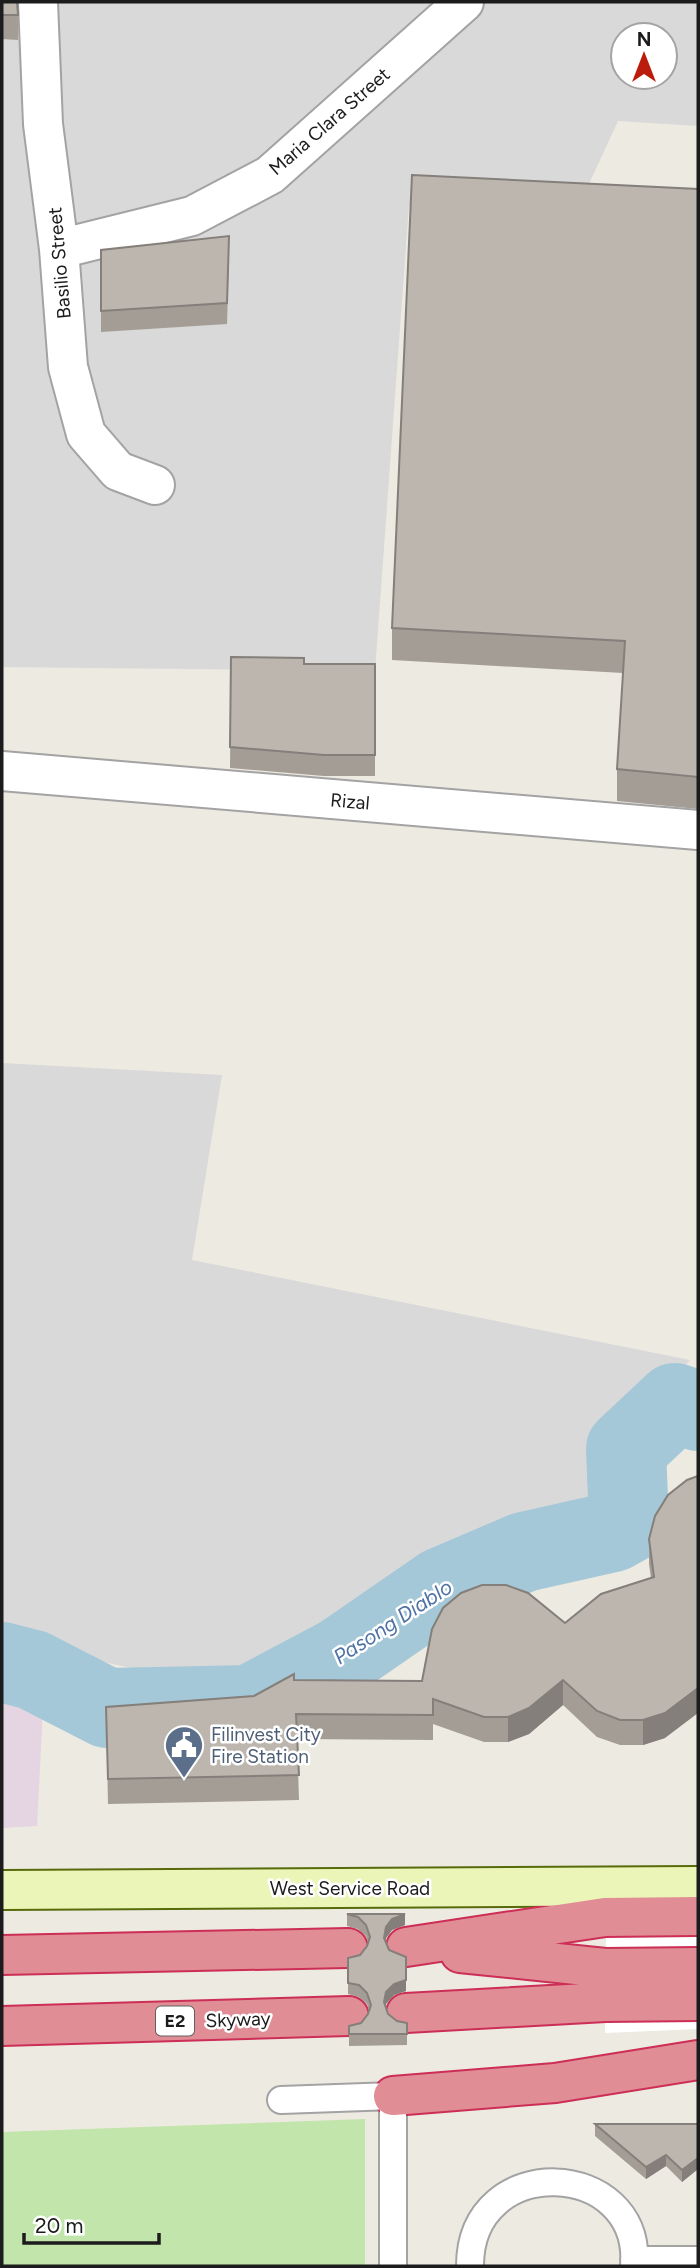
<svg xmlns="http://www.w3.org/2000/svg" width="700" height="2268" font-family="Figtree,sans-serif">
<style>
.residential{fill:#dad9d9;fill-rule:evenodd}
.industrial{fill:#e5d4e1}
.grass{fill:#c1e5aa}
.pier{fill:#fff}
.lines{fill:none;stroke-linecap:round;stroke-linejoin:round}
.river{stroke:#a4c8d8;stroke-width:80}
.service-casing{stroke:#a3a3a3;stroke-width:30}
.minor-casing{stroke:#a3a3a3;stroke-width:42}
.secondary-casing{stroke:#576b0b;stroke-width:42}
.motorway-casing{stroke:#cc2e55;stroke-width:42}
.service{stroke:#fff;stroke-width:26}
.minor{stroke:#fff;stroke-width:38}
.secondary{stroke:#ecf5b8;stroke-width:38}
.motorway{stroke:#e08d95;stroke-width:38}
.wall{fill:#a39d96}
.shaded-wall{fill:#847f7a}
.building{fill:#bdb6af;stroke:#847f7a;stroke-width:2}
.labels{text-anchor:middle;stroke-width:5;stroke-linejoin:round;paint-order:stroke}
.shield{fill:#fff;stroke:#606060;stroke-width:2}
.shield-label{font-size:18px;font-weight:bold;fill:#1c1c1c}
.street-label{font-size:19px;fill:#1c1c1c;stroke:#fff}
.service-label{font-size:19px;fill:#4e5e75;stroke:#fff;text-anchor:start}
.water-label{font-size:21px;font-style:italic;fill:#4f72a5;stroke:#fff}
</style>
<rect width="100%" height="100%" fill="#edeae2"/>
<path class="residential" d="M 2,2 L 698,2 L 698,126 L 618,121 L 576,212 L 409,205 L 375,671 L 2,667 ZM 623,35 L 665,35 L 665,77 L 623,77 Z
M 2,1063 L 222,1075 L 192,1260 L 690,1360 L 624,1443 L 608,1521 L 533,1538 L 246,1692 L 98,1661 L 2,1624 Z"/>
<path class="industrial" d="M 2,1687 L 43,1708 L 37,1826 L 2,1828 Z"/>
<path class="grass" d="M 365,2119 L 365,2266 L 2,2266 L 2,2132 Z"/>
<path class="pier" d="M 698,1931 L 698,2029 L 605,2033 L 606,1932 Z"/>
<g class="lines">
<path class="river" d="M 2,1662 L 33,1670 L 107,1708 L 250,1705 L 342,1656 L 442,1587 L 524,1552 L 613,1532 L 629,1523 L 626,1449 L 675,1403 L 698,1411"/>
<g class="service-casing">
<path id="service" d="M 281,2100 L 393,2096 L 393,2266
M 634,2260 L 698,2260
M 470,2266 C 470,2150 643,2159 634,2266"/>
</g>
<g class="minor-casing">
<path id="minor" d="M 38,2 L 43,124 L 59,249 L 68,367 L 86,434 L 118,471 L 155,485
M 59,249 L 192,216 L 270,175 L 464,2
M 2,771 L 698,830"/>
</g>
<g class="secondary-casing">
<path id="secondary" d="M 2,1890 L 698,1886"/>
</g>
<g class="motorway-casing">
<path id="motorway" d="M 406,1947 L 605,1917 L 698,1916
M 460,1953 L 605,1968 L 698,1967
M 2,1955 L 348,1948
M 406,2013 L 605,2002 L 698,2001
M 2,2026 L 349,2016
M 393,2096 L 555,2083 L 698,2060"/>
</g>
<use href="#service" class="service"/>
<use href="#minor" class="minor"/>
<use href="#secondary" class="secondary"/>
<use href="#motorway" class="motorway"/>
</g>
<path class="wall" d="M 2,2 L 18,15 L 18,40 L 2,39 Z
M 698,189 L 698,809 L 617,801 L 617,769 L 623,673 L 392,660 L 392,628 Z
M 101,250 L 229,257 L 227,324 L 101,332 Z
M 231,657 L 304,664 L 375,664 L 375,776 L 324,776 L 230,768 Z
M 655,1516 L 665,1738 L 643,1745 L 620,1745 L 597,1737 L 563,1705 L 529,1734 L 508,1742 L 484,1742 L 433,1724 L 433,1740 L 297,1739 L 299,1800 L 108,1804 L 106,1707 L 254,1696 L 294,1680 L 422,1681 L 565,1623 L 651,1578 L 649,1564 L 649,1539 Z
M 347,1914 L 405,1925 L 392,1930 L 386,1938 L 386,1941 L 406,1991 L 394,1995 L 386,2004 L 386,2007 L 388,2014 L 397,2021 L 407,2023 L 407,2045 L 349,2046 L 349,2026 L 361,2023 L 368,2014 L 369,2011 L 367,2004 L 359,1997 L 348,1994 L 348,1958 L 360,1955 L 367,1946 L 368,1943 L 366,1936 L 358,1929 L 347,1926 Z
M 595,2124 L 698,2124 L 698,2169 L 682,2182 L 666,2166 L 646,2179 L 595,2136 Z"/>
<path class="shaded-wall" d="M 563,1680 L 563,1705 L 529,1734 L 508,1742 L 508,1717 Z
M 698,1688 L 698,1713 L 665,1738 L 643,1745 L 643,1720 Z
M 405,1914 L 405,1925 L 392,1930 L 386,1938 L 384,1950 L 386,1927 L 392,1919 Z
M 406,1980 L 406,1991 L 394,1995 L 386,2004 L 384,2014 L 384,2002 L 386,1992 L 394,1984 Z
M 666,2155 L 666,2166 L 646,2179 L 646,2167 Z
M 698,2158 L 698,2169 L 682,2182 L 682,2170 Z"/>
<path class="building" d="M 2,2 L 17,2 L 18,15 L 2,15 Z
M 412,175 L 698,189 L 698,777 L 617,769 L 625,641 L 392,628 Z
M 229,236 L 227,303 L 101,311 L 101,250 Z
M 231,657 L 304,658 L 304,664 L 375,664 L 375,755 L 324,755 L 230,747 Z
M 698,1476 L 698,1688 L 665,1713 L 643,1720 L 620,1720 L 597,1711 L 563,1680 L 529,1708 L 508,1717 L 484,1717 L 433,1699 L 433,1715 L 296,1714 L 299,1775 L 108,1779 L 106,1707 L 254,1696 L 294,1674 L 294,1680 L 422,1681 L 432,1629 L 443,1608 L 461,1593 L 482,1585 L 506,1585 L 528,1593 L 565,1623 L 601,1594 L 654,1577 L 649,1539 L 655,1516 L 668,1495 L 687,1480 Z
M 347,1914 L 405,1914 L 392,1919 L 386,1927 L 384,1938 L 389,1950 L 406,1957 L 406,1980 L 394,1984 L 386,1992 L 384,2002 L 388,2014 L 397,2021 L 407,2023 L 407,2034 L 349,2034 L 349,2026 L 361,2023 L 368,2014 L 371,2005 L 367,1993 L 359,1985 L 348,1983 L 348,1958 L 360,1955 L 367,1946 L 370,1937 L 366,1925 L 358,1917 Z
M 595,2124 L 698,2124 L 698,2158 L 682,2170 L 666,2155 L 646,2167 Z"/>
<defs>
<g id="civic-pin" transform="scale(2.0125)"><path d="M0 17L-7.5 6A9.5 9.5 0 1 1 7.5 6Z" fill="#5c6f8a" stroke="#fff"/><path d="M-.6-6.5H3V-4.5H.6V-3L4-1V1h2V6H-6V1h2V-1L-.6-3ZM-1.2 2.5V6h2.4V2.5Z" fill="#fff"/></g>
</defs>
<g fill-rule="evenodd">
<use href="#civic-pin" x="184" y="1745"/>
</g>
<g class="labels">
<rect class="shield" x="156" y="2006.5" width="38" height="29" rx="5"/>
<g class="shield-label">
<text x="175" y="2027">E2</text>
</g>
<g class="street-label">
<text transform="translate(329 121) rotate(-41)" y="7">Maria Clara Street</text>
<text transform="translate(59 263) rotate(-95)" y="7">Basilio Street</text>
<text transform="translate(350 801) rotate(5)" y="7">Rizal</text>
<text x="350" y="1895">West Service Road</text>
<text transform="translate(238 2019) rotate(-2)" y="7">Skyway</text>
</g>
<g class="service-label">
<text x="211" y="1741">Filinvest City<tspan x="211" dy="22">Fire Station</tspan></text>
</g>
<g class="water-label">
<text transform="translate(393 1622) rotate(-33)" y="7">Pasong Diablo</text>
</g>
</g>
<rect width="700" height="2268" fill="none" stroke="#1c1c1c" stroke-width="7"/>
<g transform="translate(644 56)"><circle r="33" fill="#ffffff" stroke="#a4a4a4" stroke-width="2"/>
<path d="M0-5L12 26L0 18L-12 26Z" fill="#bc1c0c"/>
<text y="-10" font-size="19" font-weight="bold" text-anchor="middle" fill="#1c1c1c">N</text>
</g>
<path d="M24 2233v10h135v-10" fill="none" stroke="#1c1c1c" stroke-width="3.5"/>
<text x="35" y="2233" font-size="21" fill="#1c1c1c" stroke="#ffffff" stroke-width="5" paint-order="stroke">20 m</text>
</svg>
